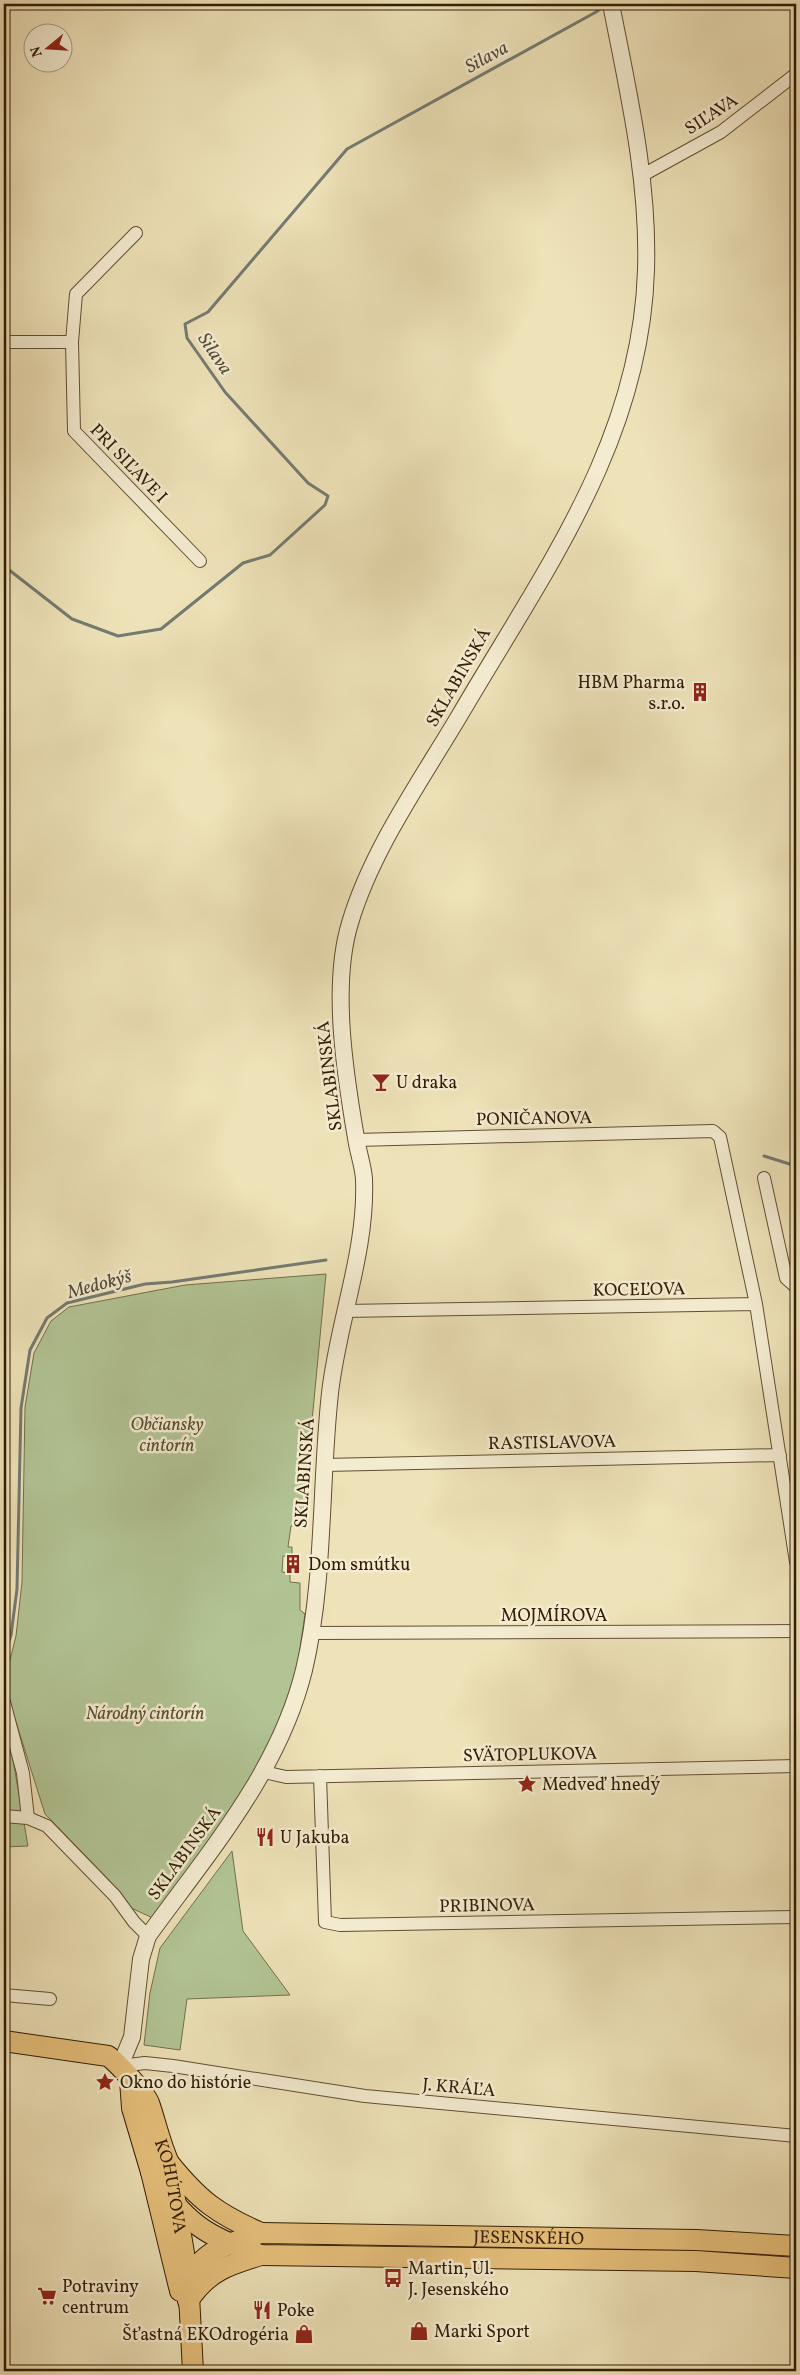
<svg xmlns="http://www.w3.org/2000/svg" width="800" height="2375" font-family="Vollkorn,serif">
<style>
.green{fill:#b2c494;stroke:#72704c}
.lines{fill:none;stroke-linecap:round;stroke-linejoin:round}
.stream{stroke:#737b72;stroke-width:3}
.minor-casing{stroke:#614e31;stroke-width:14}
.tertiary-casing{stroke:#614e31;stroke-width:18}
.primary-casing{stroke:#321d04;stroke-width:22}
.minor{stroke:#f4ecd1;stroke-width:12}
.tertiary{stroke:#f4ecd1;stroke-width:16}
.primary{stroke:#e7c17c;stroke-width:20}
.labels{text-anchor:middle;stroke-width:5;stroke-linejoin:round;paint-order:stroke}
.street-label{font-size:18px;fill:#321d04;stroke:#f4ecd1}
.poi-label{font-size:18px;fill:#321d04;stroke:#f4ecd1;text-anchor:start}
.park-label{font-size:18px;font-style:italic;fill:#584f2f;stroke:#f4ecd1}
.water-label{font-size:19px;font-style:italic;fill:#534c3b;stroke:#f4ecd1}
</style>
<rect width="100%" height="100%" fill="#eee2b8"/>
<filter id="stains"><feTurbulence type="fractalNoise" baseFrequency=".004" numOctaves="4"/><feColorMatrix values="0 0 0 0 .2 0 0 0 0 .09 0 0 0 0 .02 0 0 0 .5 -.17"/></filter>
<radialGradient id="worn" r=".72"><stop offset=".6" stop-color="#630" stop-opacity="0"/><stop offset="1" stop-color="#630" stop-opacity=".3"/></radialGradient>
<path class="green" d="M 326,1274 L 302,1526 L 291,1526 L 288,1547 L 292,1547 L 292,1556 L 283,1556 L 282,1572 L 290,1573 L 290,1582 L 300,1583 L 300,1610 L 305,1614 L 295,1683 L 275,1738 L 221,1826 L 153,1918 L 129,1907 L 109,1880 L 45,1814 L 4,1684 L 16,1636 L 22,1582 L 25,1407 L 34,1353 L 51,1321 L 69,1307 L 185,1285 Z
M 4,1720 L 8,1731 L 28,1846 L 4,1847 Z
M 232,1851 L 243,1931 L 290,1995 L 187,1999 L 180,2050 L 144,2045 L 150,1993 L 160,1948 Z"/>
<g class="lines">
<path class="stream" d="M 4,566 L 72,619 L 118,636 L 161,629 L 243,563 L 270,555 L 325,505 L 328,496 L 308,483 L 225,392 L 187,338 L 185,324 L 208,312 L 347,149 L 596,12 L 607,4
M 764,1156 L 796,1166
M 4,1657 L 11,1635 L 17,1589 L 21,1408 L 30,1350 L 47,1318 L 67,1303 L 145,1284 L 172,1282 L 326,1260"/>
<g class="minor-casing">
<path id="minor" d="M 641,176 L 721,132 L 796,74
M 136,233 L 76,294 L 72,342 L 74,431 L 200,561
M 4,342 L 72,342
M 764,1178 L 786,1278 L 796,1287
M 756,1304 L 796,1562
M 344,1311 L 756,1304 L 720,1137 L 713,1131 L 356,1140
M 324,1465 L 780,1455
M 312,1633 L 796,1631
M 4,1702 L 23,1773 L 28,1818
M 264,1772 L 286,1777 L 796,1766
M 320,1776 L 325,1922 L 340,1925 L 796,1917
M 4,1816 L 28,1818 L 47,1826 L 115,1896 L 134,1922 L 148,1936
M 4,1995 L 50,1999
M 120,2066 L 145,2063 L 173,2066 L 365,2096 L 796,2136"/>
</g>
<g class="tertiary-casing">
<path id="tertiary" d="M 120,2066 L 132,2037 L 141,1959 L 148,1936 C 208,1853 279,1772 304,1670 C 325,1582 320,1483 330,1393 C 338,1321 367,1251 364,1179 C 363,1165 358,1152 356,1138 C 345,1074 331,985 350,923 C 372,849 422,779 461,713 C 544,571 641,441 646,270 C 649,180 628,91 611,4"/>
</g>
<g class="primary-casing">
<g id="primary">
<path id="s1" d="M 4,2041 L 108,2056 C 117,2062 145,2093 149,2103 C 156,2123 160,2143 169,2163 L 188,2277 L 193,2371"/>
<path d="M 130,2080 L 132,2108 L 151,2172 L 179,2287"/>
<path d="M 169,2163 C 199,2200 217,2214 261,2233"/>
<path d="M 151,2172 C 184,2221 205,2237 261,2255 L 696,2261 L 796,2268"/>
<path id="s2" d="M 180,2291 C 203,2250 219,2247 261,2233 L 696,2240 L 796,2246"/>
<path d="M 188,2301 C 208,2271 228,2265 261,2255"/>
</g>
</g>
<use href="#minor" class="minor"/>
<use href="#tertiary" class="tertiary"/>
<use href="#primary" class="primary"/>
</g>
<defs>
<g id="building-bare" transform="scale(1.5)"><path d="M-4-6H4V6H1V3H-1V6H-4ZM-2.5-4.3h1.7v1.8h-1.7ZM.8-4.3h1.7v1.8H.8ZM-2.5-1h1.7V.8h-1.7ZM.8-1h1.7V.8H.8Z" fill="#8f2418" stroke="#f4ecd1" stroke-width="2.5" paint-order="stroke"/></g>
<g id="bar-bare" transform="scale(1.5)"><path d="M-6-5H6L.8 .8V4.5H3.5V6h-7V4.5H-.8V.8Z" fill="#8f2418" stroke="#f4ecd1" stroke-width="2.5" paint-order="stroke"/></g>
<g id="sight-bare" transform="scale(1.5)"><path d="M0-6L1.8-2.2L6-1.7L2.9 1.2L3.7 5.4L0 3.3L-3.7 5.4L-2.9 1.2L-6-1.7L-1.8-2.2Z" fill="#8f2418" stroke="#f4ecd1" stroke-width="2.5" paint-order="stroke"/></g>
<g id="restaurant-bare" transform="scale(1.5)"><path d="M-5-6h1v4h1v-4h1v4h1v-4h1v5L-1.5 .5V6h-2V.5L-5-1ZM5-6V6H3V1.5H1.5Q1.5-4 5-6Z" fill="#8f2418" stroke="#f4ecd1" stroke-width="2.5" paint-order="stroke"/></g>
<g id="bus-bare" transform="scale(1.5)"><path d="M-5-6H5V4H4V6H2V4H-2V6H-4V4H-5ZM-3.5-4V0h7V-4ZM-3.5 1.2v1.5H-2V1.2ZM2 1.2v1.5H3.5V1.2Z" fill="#8f2418" stroke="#f4ecd1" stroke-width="2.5" paint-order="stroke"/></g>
<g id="supermarket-bare" transform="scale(1.5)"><path d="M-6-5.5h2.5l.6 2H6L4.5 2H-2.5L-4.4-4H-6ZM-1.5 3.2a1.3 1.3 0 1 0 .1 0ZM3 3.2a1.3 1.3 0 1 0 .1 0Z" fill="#8f2418" stroke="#f4ecd1" stroke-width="2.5" paint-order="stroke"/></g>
<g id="shop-bare" transform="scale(1.5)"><path d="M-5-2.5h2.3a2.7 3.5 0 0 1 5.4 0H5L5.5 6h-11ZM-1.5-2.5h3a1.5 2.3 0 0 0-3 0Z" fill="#8f2418" stroke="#f4ecd1" stroke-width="2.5" paint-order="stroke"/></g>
</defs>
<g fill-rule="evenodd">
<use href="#building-bare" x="700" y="692"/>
<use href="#bar-bare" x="381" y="1082"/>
<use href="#building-bare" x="293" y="1564"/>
<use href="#sight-bare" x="527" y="1784"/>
<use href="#restaurant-bare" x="265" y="1837"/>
<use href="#sight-bare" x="105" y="2082"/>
<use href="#bus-bare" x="393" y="2278"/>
<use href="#supermarket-bare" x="47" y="2296"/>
<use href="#restaurant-bare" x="262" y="2310"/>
<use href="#shop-bare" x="419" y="2331"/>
<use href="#shop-bare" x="304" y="2334"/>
</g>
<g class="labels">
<g class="street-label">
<text transform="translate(711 114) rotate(-33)" y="6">SIĽAVA</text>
<text transform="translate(129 463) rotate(46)" y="6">PRI SIĽAVE I</text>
<text transform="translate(458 677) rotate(-60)" y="6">SKLABINSKÁ</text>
<text transform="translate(329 1076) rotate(-97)" y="6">SKLABINSKÁ</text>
<text transform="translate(534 1118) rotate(-1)" y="6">PONIČANOVA</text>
<text transform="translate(639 1289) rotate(-1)" y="6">KOCEĽOVA</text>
<text transform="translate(552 1442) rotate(-1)" y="6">RASTISLAVOVA</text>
<text transform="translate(304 1473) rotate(-86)" y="6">SKLABINSKÁ</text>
<text x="554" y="1621">MOJMÍROVA</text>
<text transform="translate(530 1754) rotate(-1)" y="6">SVÄTOPLUKOVA</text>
<text transform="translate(184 1853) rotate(-54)" y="6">SKLABINSKÁ</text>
<text transform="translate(487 1905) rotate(-1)" y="6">PRIBINOVA</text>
<text transform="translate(459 2087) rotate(5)" y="6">J. KRÁĽA</text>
<text dy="6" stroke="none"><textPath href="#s1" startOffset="254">KOHÚTOVA</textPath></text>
<text dy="6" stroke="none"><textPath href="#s2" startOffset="371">JESENSKÉHO</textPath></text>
</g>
<g class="poi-label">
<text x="685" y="688" text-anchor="end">HBM Pharma<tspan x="685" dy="21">s.r.o.</tspan></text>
<text x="396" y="1088">U draka</text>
<text x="308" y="1570">Dom smútku</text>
<text x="542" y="1790">Medveď hnedý</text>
<text x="280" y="1843">U Jakuba</text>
<text x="120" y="2088">Okno do histórie</text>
<text x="408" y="2274">Martin, Ul.<tspan x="408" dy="21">J. Jesenského</tspan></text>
<text x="62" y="2292">Potraviny<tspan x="62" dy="21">centrum</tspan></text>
<text x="277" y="2316">Poke</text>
<text x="434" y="2337">Marki Sport</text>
<text x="289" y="2340" text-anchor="end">Šťastná EKOdrogéria</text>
</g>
<g class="park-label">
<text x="167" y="1430">Občiansky<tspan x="167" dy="21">cintorín</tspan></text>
<text x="145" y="1719">Národný cintorín</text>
</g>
<g class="water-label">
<text transform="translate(486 56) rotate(-29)" y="7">Silava</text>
<text transform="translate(216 353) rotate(56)" y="7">Silava</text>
<text transform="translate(99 1283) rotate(-15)" y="7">Medokýš</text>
</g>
</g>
<rect width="800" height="2375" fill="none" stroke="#eee2b8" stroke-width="20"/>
<rect x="5" y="5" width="790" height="2365" fill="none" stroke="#321d04" stroke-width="2.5"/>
<rect x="10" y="10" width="780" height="2355" fill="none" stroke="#321d04"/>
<g transform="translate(48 48) rotate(252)"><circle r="24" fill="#f4ecd1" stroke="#a6997f"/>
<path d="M0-4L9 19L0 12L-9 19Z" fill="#8f2418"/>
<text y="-8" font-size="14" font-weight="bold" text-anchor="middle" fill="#321d04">N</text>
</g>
<rect width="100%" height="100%" filter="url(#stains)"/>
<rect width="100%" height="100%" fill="url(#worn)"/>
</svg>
